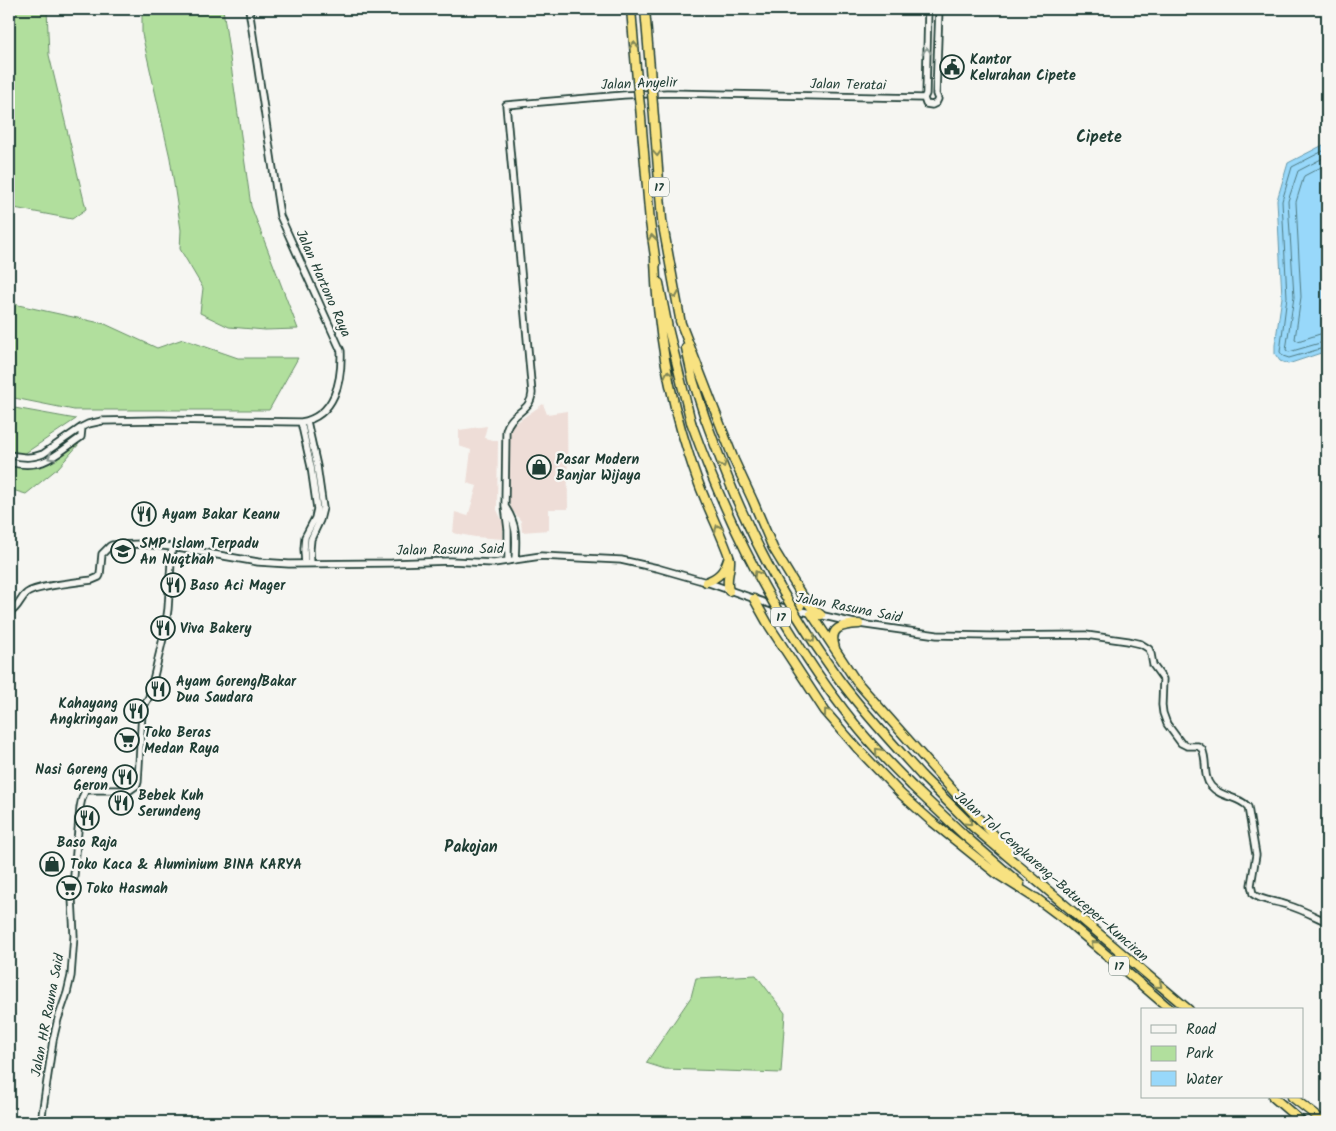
<svg xmlns="http://www.w3.org/2000/svg" width="1336" height="1131" font-family="Kalam,sans-serif">
<style>
.built{fill:#eeddd7}
.green{fill:#b1df9d;stroke:#688e68}
.water{fill:#98d8fa;stroke:#689aab}
.lines{fill:none;stroke-linecap:round;stroke-linejoin:round}
.shore{stroke:#4f7b83;stroke-width:1}
.secondary-casing{stroke:#1f3d34;stroke-width:9}
.highway-casing{stroke:#1f3d34;stroke-width:11}
.secondary{stroke:#f6f6f2;stroke-width:5.5}
.highway{stroke:#f8e281;stroke-width:8}
.highway-bridge-casing{stroke:#1f3d34;stroke-width:11;stroke-linecap:butt}
.highway-bridge{stroke:#f8e281;stroke-width:8}
.oneway{stroke:#818757}
.oneway2{stroke:#8a9a93}
.labels{text-anchor:middle;stroke-width:4.5;stroke-linejoin:round;paint-order:stroke}
.shield{fill:#f6f6f2;stroke:#60746d;stroke-width:1}
.shield-label{font-size:12px;font-weight:bold;fill:#1f3d34}
.poi-label{font-size:14px;font-weight:bold;fill:#1f3d34;stroke:#f6f6f2;text-anchor:start}
.street-label{font-size:14px;fill:#1f3d34;stroke:#f6f6f2}
.quarter-label{font-size:16px;font-weight:bold;fill:#1f3d34;stroke:#f6f6f2}
</style>
<rect width="100%" height="100%" fill="#f6f6f2"/>
<filter id="ink" filterUnits="userSpaceOnUse"><feTurbulence type="fractalNoise" baseFrequency=".02" numOctaves="2"/><feDisplacementMap in="SourceGraphic" scale="10" xChannelSelector="R" yChannelSelector="G"/><feConvolveMatrix kernelMatrix="1 2 1 2 8 2 1 2 1" color-interpolation-filters="sRGB"/></filter>
<g filter="url(#ink)">
<path class="built" d="M 543,404 L 547,414 L 567,411 L 568,509 L 549,509 L 549,530 L 522,532 L 521,521 L 512,510 L 509,503 L 510,430 L 513,425 Z
M 487,426 L 484,438 L 498,441 L 497,510 L 503,522 L 503,539 L 475,537 L 453,533 L 455,512 L 468,516 L 477,486 L 467,483 L 471,450 L 459,446 L 459,430 Z"/>
<path class="green" d="M 9,9 L 47,9 L 49,55 L 86,209 L 72,219 L 9,207 Z
M 142,9 L 223,9 L 251,206 L 298,329 L 265,330 L 229,327 L 200,313 L 203,288 L 180,249 L 181,230 L 170,158 L 142,34 Z
M 9,303 L 105,324 L 157,348 L 183,339 L 238,358 L 298,358 L 269,410 L 74,410 L 9,397 Z
M 9,407 L 76,419 L 24,454 L 9,451 Z
M 79,444 L 58,468 L 26,494 L 9,489 L 9,459 L 20,463 Z
M 756,975 L 785,1013 L 781,1073 L 665,1069 L 646,1063 L 691,997 L 696,978 Z"/>
<path class="water" d="M 1327,143 L 1327,351 L 1288,364 L 1280,361 L 1275,354 L 1275,345 L 1282,297 L 1277,200 L 1288,163 Z"/>
<g class="lines">
<path class="shore" d="M 1327,149 L 1292,167 L 1282,201 L 1287,297 L 1280,352 L 1283,356 L 1289,358 L 1327,347
M 1327,156 L 1298,171 L 1288,201 L 1294,297 L 1286,350 L 1289,352 L 1327,341
M 1327,164 L 1304,176 L 1296,202 L 1301,297 L 1295,339 L 1298,341 L 1320,334 L 1327,333"/>
<g class="secondary-casing">
<path id="secondary" d="M 928,9 L 926,94 L 924,98 L 926,104 L 932,105 L 936,103 L 938,99 L 936,94 L 939,9
M 307,421 L 317,466 L 323,508 L 320,520 L 311,539 L 310,549 L 311,564
M 301,422 L 311,467 L 317,509 L 315,518 L 305,537 L 304,549 L 305,564
M 9,455 C 21,457 31,459 43,454 L 82,427 L 88,424 L 102,421 L 158,420 L 301,422 C 335,416 342,381 341,351 L 280,216 L 249,9
M 9,462 C 43,471 55,455 81,437 L 82,427
M 506,508 C 518,527 516,539 515,560
M 508,561 L 508,530 L 505,506 L 506,431 C 510,412 531,412 532,393 L 506,105 L 624,95 L 667,93 L 924,98
M 9,613 C 20,607 19,599 27,593 C 36,586 78,582 92,580 L 99,577 L 100,575 L 102,554 L 110,546 L 112,545 L 143,544 L 172,547 L 258,562 L 289,564 L 392,563 L 450,561 L 494,563 L 541,556 L 621,560 L 657,568 L 706,582 L 775,606 L 811,613 L 859,624 L 937,635 L 990,636 L 1086,635 L 1128,641 L 1141,644 L 1149,649 L 1151,654 L 1153,665 L 1163,679 L 1162,705 L 1163,713 L 1167,724 L 1181,743 L 1187,746 L 1198,746 L 1202,749 C 1208,761 1202,775 1211,786 C 1221,798 1239,796 1248,807 L 1256,855 L 1251,885 L 1253,894 C 1261,901 1276,901 1287,905 C 1301,909 1314,916 1327,922
M 41,1122 L 53,1040 L 58,1019 L 67,993 L 71,976 L 74,936 L 72,898 L 80,808 C 81,802 82,795 86,790 L 130,790 L 137,785 L 138,782 L 142,712 L 145,704 L 149,697 L 165,630 L 168,609 L 172,547"/>
</g>
<g class="highway-casing">
<path id="highway" d="M 631,9 L 637,80
M 645,9 L 651,80
M 653,105 L 662,220 L 681,324
M 640,106 L 650,222 L 656,264
M 655,260 C 657,324 668,391 688,452 C 693,468 698,483 705,499 C 713,519 723,538 730,559 C 731,571 725,578 729,591
M 659,283 L 668,328 L 691,422
M 680,321 L 734,460 L 753,501 L 773,548 L 801,594 L 812,608 L 821,615
M 686,348 L 693,380 L 705,418
M 706,582 C 718,578 724,572 728,559
M 754,599 L 768,624 L 825,711 L 858,749 L 901,794 L 930,820 L 997,874 L 1038,900
M 795,610 C 802,607 802,601 801,594
M 811,613 L 856,681 L 965,804 L 1010,852
M 835,648 C 828,627 842,625 859,624
M 922,776 L 973,827 L 1189,1010
M 912,786 L 964,835 L 1020,884
M 1036,898 L 1068,922 L 1171,1010
M 1273,1097 L 1302,1122
M 1292,1097 L 1324,1122"/>
</g>
<use href="#secondary" class="secondary"/>
<use href="#highway" class="highway"/>
<g class="highway-bridge-casing">
<path id="highway-bridge" d="M 637,80 L 640,106
M 651,80 L 653,105
M 705,418 C 716,448 727,478 740,507 C 766,566 800,625 838,678 C 863,712 893,744 922,776
M 691,422 C 731,533 784,636 858,728 C 874,748 893,767 912,786"/>
</g>
<use href="#highway-bridge" class="highway-bridge"/>
</g>
<defs><path id="oneway-chevron" d="M-2-3.5L2.5 0L-2 3.5" fill="none" stroke-width="1.6" stroke-linecap="round" stroke-linejoin="round" transform="scale(1.25)"/></defs>
<g class="oneway">
<use href="#oneway-chevron" transform="translate(634 45) rotate(-95)"/>
<use href="#oneway-chevron" transform="translate(657 153) rotate(86)"/>
<use href="#oneway-chevron" transform="translate(652 238) rotate(-98)"/>
<use href="#oneway-chevron" transform="translate(675 295) rotate(79)"/>
<use href="#oneway-chevron" transform="translate(668 374) rotate(-102)"/>
<use href="#oneway-chevron" transform="translate(723 464) rotate(68)"/>
<use href="#oneway-chevron" transform="translate(718 528) rotate(-114)"/>
<use href="#oneway-chevron" transform="translate(757 574) rotate(-119)"/>
<use href="#oneway-chevron" transform="translate(812 639) rotate(57)"/>
<use href="#oneway-chevron" transform="translate(827 712) rotate(-127)"/>
<use href="#oneway-chevron" transform="translate(878 751) rotate(-132)"/>
<use href="#oneway-chevron" transform="translate(969 822) rotate(44)"/>
<use href="#oneway-chevron" transform="translate(1094 944) rotate(-139)"/>
<use href="#oneway-chevron" transform="translate(1159 985) rotate(40)"/>
</g>
<g class="oneway2">
<use href="#oneway-chevron" transform="translate(927 51) rotate(-89)"/>
<use href="#oneway-chevron" transform="translate(51 457) rotate(149)"/>
</g>
</g>
<defs>
<g id="civic-ring" transform="scale(1.25)"><circle r="9.5" fill="#f6f6f2" stroke="#1f3d34" stroke-width="1.5"/><path d="M-.6-6.5H3V-4.5H.6V-3L4-1V1h2V6H-6V1h2V-1L-.6-3ZM-1.2 2.5V6h2.4V2.5Z" fill="#1f3d34"/></g>
<g id="shop-ring" transform="scale(1.25)"><circle r="9.5" fill="#f6f6f2" stroke="#1f3d34" stroke-width="1.5"/><path d="M-5-2.5h2.3a2.7 3.5 0 0 1 5.4 0H5L5.5 6h-11ZM-1.5-2.5h3a1.5 2.3 0 0 0-3 0Z" fill="#1f3d34"/></g>
<g id="restaurant-ring" transform="scale(1.25)"><circle r="9.5" fill="#f6f6f2" stroke="#1f3d34" stroke-width="1.5"/><path d="M-5-6h1v4h1v-4h1v4h1v-4h1v5L-1.5 .5V6h-2V.5L-5-1ZM5-6V6H3V1.5H1.5Q1.5-4 5-6Z" fill="#1f3d34"/></g>
<g id="university-ring" transform="scale(1.25)"><circle r="9.5" fill="#f6f6f2" stroke="#1f3d34" stroke-width="1.5"/><path d="M0-5L7-2L0 1L-7-2ZM-4 1L0 2.5L4 1V4Q0 6-4 4Z" fill="#1f3d34"/></g>
<g id="supermarket-ring" transform="scale(1.25)"><circle r="9.5" fill="#f6f6f2" stroke="#1f3d34" stroke-width="1.5"/><path d="M-6-5.5h2.5l.6 2H6L4.5 2H-2.5L-4.4-4H-6ZM-1.5 3.2a1.3 1.3 0 1 0 .1 0ZM3 3.2a1.3 1.3 0 1 0 .1 0Z" fill="#1f3d34"/></g>
</defs>
<g fill-rule="evenodd">
<use href="#civic-ring" x="952" y="67"/>
<use href="#shop-ring" x="539" y="467"/>
<use href="#restaurant-ring" x="144" y="514"/>
<use href="#university-ring" x="123" y="551"/>
<use href="#restaurant-ring" x="173" y="585"/>
<use href="#restaurant-ring" x="163" y="628"/>
<use href="#restaurant-ring" x="158" y="689"/>
<use href="#restaurant-ring" x="136" y="711"/>
<use href="#supermarket-ring" x="127" y="740"/>
<use href="#restaurant-ring" x="125" y="777"/>
<use href="#restaurant-ring" x="121" y="803"/>
<use href="#restaurant-ring" x="87" y="818"/>
<use href="#shop-ring" x="52" y="864"/>
<use href="#supermarket-ring" x="69" y="888"/>
</g>
<g class="labels">
<g class="shield">
<rect x="649" y="177.5" width="20" height="19" rx="4"/>
<rect x="771" y="607.5" width="20" height="19" rx="4"/>
<rect x="1109" y="956.5" width="20" height="19" rx="4"/>
</g>
<g class="shield-label">
<text x="659" y="191">17</text>
<text x="781" y="621">17</text>
<text x="1119" y="970">17</text>
</g>
<g class="poi-label">
<text x="970" y="64">Kantor<tspan x="970" dy="16">Kelurahan Cipete</tspan></text>
<text x="556" y="464">Pasar Modern<tspan x="556" dy="16">Banjar Wijaya</tspan></text>
<text x="162" y="519">Ayam Bakar Keanu</text>
<text x="140" y="548">SMP Islam Terpadu<tspan x="140" dy="16">An Nuqthah</tspan></text>
<text x="190" y="590">Baso Aci Mager</text>
<text x="180" y="633">Viva Bakery</text>
<text x="176" y="686">Ayam Goreng/Bakar<tspan x="176" dy="16">Dua Saudara</tspan></text>
<text x="118" y="708" text-anchor="end">Kahayang<tspan x="118" dy="16">Angkringan</tspan></text>
<text x="144" y="737">Toko Beras<tspan x="144" dy="16">Medan Raya</tspan></text>
<text x="108" y="774" text-anchor="end">Nasi Goreng<tspan x="108" dy="16">Geron</tspan></text>
<text x="138" y="800">Bebek Kuh<tspan x="138" dy="16">Serundeng</tspan></text>
<text x="87" y="847" text-anchor="middle">Baso Raja</text>
<text x="70" y="869">Toko Kaca &amp; Aluminium BINA KARYA</text>
<text x="86" y="893">Toko Hasmah</text>
</g>
<g class="street-label">
<text transform="translate(639 83) rotate(-2)" y="5">Jalan Anyelir</text>
<text transform="translate(848 84) rotate(1)" y="5">Jalan Teratai</text>
<text transform="translate(324 283) rotate(66)" y="5">Jalan Hartono Raya</text>
<text transform="translate(450 549) rotate(-1)" y="5">Jalan Rasuna Said</text>
<text transform="translate(849 607) rotate(11)" y="5">Jalan Rasuna Said</text>
<text transform="translate(1052 876) rotate(41)" y="5">Jalan Tol Cengkareng–Batuceper–Kunciran</text>
<text transform="translate(47 1015) rotate(-79)" y="5">Jalan HR Rauna Said</text>
</g>
<g class="quarter-label">
<text x="1099" y="142">Cipete</text>
<text x="471" y="852">Pakojan</text>
</g>
</g>
<rect width="1336" height="1131" fill="none" stroke="#f6f6f2" stroke-width="30"/>
<rect x="15" y="15" width="1306" height="1101" fill="none" stroke="#1f3d34" stroke-width="2" filter="url(#ink)"/>
<rect x="1141" y="1008" width="162" height="90" fill="#f6f6f2" stroke="#a0aca6"/>
<rect x="1151" y="1025" width="25" height="8" fill="#f6f6f2" stroke="#a0aca6"/>
<text x="1186" y="1034" font-size="15" fill="#1f3d34">Road</text>
<rect x="1151" y="1046" width="25" height="15" fill="#b1df9d" stroke="#a0aca6"/>
<text x="1186" y="1058" font-size="15" fill="#1f3d34">Park</text>
<rect x="1151" y="1071" width="25" height="15" fill="#98d8fa" stroke="#a0aca6"/>
<text x="1186" y="1084" font-size="15" fill="#1f3d34">Water</text>
</svg>
